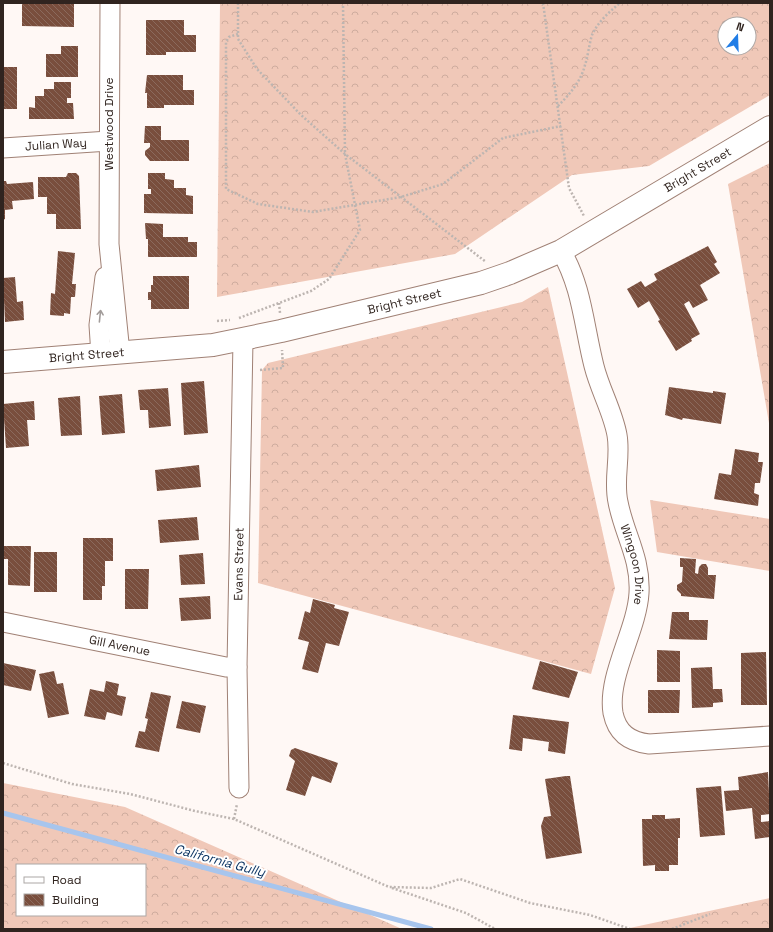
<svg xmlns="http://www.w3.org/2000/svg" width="773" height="932" font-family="'Space Grotesk',sans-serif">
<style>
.forest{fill:url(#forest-crowns);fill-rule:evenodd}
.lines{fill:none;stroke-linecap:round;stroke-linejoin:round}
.stream{stroke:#a7c5ed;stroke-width:5}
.building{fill:url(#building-back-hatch)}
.street-casing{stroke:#a08175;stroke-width:21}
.secondary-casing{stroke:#a08175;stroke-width:24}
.path{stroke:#bdb5b1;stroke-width:2.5;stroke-dasharray:2 2;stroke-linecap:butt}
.street{stroke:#fff;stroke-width:19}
.secondary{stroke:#fff;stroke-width:22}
.oneway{stroke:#a29c9a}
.labels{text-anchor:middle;stroke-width:4;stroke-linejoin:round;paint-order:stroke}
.street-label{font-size:12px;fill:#30241f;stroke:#fff}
.water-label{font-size:13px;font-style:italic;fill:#07305f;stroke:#fff}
</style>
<defs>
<pattern id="forest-crowns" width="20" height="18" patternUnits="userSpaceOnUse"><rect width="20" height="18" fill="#f0c8b8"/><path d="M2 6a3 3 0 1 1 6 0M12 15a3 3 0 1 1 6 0" fill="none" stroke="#ceac9e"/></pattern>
<pattern id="building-back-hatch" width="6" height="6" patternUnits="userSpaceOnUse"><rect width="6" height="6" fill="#794e3d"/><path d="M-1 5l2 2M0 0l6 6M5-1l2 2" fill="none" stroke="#8b6a5d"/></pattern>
</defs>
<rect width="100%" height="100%" fill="#fff8f5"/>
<path class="forest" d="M 220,3 L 770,3 L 770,95 L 649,166 L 572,175 L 455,254 L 217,297 ZM 725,24 L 749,24 L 749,48 L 725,48 Z
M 770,163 L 770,429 L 728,184 Z
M 548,287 L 615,588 L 591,674 L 258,583 L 262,370 L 268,363 L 522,302 Z
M 650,500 L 770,519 L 770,571 L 657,552 Z
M 3,783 L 125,807 L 402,929 L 3,929 ZM 17,865 L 145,865 L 145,915 L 17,915 Z
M 770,898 L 770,929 L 625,929 Z"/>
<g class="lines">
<path class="stream" d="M 3,813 L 431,929"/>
</g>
<path class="building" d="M 22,3 L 74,3 L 74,27 L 22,26 Z
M 146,20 L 184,20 L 184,35 L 196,35 L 196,52 L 166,52 L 166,55 L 146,55 Z
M 61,46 L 78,46 L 78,77 L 46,77 L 46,54 L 61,54 Z
M 3,67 L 17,67 L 17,109 L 3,109 Z
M 147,75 L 183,75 L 183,90 L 194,90 L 194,105 L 164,105 L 164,108 L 147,108 L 147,93 L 145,93 Z
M 54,82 L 71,82 L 71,98 L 67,98 L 67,103 L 73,103 L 74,119 L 29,119 L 29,107 L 35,108 L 35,96 L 44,96 L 44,89 L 54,89 Z
M 145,126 L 161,126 L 161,140 L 189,140 L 189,161 L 150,161 L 145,155 L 145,151 L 150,147 L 150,143 L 144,143 Z
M 68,173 L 76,173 L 79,176 L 81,229 L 56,229 L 56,214 L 47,214 L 47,197 L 38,197 L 38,177 L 66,177 Z
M 148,173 L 165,173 L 165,179 L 174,180 L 174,188 L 186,188 L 186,195 L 193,196 L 193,214 L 144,213 L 144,194 L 151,194 L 151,189 L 148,189 Z
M 3,181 L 6,181 L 7,184 L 33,182 L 34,199 L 12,201 L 13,209 L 5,210 L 5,219 L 3,220 Z
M 145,223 L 163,224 L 163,237 L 188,237 L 188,242 L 197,242 L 197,257 L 148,257 L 148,239 L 146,239 Z
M 708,246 L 717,262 L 714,264 L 720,273 L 700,285 L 708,300 L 693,308 L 689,301 L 684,304 L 700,334 L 691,339 L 692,341 L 676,351 L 658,321 L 660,320 L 649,301 L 638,308 L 627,289 L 641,281 L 645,287 L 657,280 L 654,274 Z
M 58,251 L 75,253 L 72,284 L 76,284 L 75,297 L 71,297 L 70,314 L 64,313 L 64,316 L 50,315 L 51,293 L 55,294 Z
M 153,276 L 189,276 L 189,309 L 151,309 L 151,300 L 148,300 L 148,292 L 151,292 L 151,285 L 153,285 Z
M 15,277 L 17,302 L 23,301 L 24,320 L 5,322 L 3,278 Z
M 204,381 L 208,433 L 184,435 L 181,383 Z
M 669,387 L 713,393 L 713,391 L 726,393 L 721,424 L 683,418 L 682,420 L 665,415 Z
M 168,388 L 171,426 L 149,428 L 148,410 L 140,410 L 138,390 Z
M 122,394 L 125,433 L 102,435 L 99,396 Z
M 80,396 L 82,435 L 61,436 L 58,398 Z
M 34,401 L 35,420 L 27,420 L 29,446 L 6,448 L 3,404 Z
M 735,449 L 759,453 L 758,462 L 763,462 L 760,483 L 755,483 L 754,493 L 759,495 L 758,506 L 714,499 L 719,473 L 731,475 Z
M 199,465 L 201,487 L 157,491 L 155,470 Z
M 197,517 L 199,540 L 160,543 L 158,520 Z
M 83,538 L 113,538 L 113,561 L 105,561 L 105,586 L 102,586 L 102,600 L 83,600 Z
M 3,546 L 31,546 L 30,586 L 8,585 L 8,559 L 3,559 Z
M 34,552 L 57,552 L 57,592 L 34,592 Z
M 203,553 L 205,584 L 181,585 L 179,555 Z
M 680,558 L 696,559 L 695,573 L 698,574 L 699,567 L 702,564 L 706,564 L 708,568 L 708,575 L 716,575 L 714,599 L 681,596 L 681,594 L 677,590 L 677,585 L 682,582 L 683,567 L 680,567 Z
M 125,569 L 149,569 L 148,609 L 125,609 Z
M 210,596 L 211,619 L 181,621 L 179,598 Z
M 313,599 L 335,605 L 334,608 L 349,612 L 339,646 L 326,643 L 318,673 L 302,669 L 309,642 L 298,639 L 305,611 L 310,613 Z
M 672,612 L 689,612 L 689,620 L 708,620 L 707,640 L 669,639 Z
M 657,650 L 680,651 L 680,682 L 657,682 Z
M 766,652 L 767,705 L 741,705 L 741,653 Z
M 540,661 L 578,672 L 569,698 L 532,689 Z
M 3,663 L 36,670 L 31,691 L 3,685 Z
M 712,667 L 713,689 L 722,689 L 723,702 L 713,703 L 713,707 L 692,708 L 691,668 Z
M 54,671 L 57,684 L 63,683 L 69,714 L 48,718 L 39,674 Z
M 106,681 L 119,684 L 117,695 L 126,697 L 122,716 L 107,712 L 105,720 L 84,716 L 90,689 L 104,692 Z
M 648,690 L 680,690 L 679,713 L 648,713 Z
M 151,692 L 171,696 L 159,752 L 135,747 L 139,731 L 145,732 L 148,719 L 145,718 Z
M 182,701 L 206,706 L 200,733 L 176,728 Z
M 513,715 L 569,722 L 565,754 L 548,751 L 549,742 L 523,738 L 522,751 L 509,749 Z
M 295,748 L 338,763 L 331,783 L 312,776 L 305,796 L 286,790 L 295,761 L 289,756 L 291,750 Z
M 768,772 L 770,814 L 761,815 L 761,822 L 770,821 L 770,837 L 755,839 L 752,808 L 726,811 L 724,791 L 739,790 L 738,777 Z
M 566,776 L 570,776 L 582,853 L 546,859 L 541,826 L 544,817 L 551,816 L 545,779 Z
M 721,786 L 725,835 L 700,837 L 696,788 Z
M 652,815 L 665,815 L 665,819 L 680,818 L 680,838 L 678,838 L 678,865 L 669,865 L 669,871 L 655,871 L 655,865 L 643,866 L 642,819 L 652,819 Z"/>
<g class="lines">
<g class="street-casing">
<g id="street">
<path d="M 110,3 L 109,244 L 120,353"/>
<path id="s1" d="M 3,148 L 109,141"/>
<path id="s2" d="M 561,251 C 582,286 584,327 594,366 C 600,390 613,412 617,435 C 621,457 613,480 618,502 C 624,534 641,558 639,593 C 637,630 607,676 613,713 C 617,733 630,742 649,744 L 770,736"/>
<path d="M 101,355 L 99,325 L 105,277"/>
<path id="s3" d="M 3,622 L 226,667 L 237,667"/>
<path id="s4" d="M 239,788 L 237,667 L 243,340"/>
</g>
</g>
<g class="secondary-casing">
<g id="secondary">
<path id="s5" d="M 3,362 L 213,345 L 281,331 L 481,283 L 510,273 L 561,251 L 770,127"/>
</g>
</g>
<path class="path" d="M 238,3 L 238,39 L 257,69 L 301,115 L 345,154 L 486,262
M 543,3 L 569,188 L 584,216
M 238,34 L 229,37 L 226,42 L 226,189 L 258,204 L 313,212 L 401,197 L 443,184 L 503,138 L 561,126
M 558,106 C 570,94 581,81 585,65 C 588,56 589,45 592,35 C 598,22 609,12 620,3
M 279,303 L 280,313
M 239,318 L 311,291 L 329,279 L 360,230 L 345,154 L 343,3
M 217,321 L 230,320
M 260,370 L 283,368 L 282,350
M 3,763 L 72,784 L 130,794 L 195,811 L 234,819 L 389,887 L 431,888 L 460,879 L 530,903 L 590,915 L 630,929
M 234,819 L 237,804
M 392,888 L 466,913 L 495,929
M 672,929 L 710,914"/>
<use href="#street" class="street"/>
<use href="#secondary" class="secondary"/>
</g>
<defs><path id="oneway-shaft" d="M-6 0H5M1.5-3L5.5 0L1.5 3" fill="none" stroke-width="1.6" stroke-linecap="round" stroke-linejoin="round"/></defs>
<use class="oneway" href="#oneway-shaft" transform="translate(100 316) rotate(-84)"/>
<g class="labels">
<g class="street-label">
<text transform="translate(109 124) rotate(-90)" y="4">Westwood Drive</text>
<text dy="4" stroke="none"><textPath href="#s1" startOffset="53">Julian Way</textPath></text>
<text dy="4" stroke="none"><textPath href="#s5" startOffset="731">Bright Street</textPath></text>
<text dy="4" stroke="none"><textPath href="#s5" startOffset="407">Bright Street</textPath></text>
<text dy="4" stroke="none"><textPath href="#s5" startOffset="84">Bright Street</textPath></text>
<text dy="4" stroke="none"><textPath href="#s4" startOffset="224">Evans Street</textPath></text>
<text dy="4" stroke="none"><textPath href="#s2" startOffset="325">Wingoon Drive</textPath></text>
<text dy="4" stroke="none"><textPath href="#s3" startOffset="119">Gill Avenue</textPath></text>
</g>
<g class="water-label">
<text transform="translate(220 860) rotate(15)" y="5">California Gully</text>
</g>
</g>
<rect width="773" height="932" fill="none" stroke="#30241f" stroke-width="8"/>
<rect x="16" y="864" width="130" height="52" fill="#ffffff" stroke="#aca7a5"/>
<rect x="24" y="877" width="20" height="6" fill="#ffffff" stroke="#aca7a5"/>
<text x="52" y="884" font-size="12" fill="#30241f">Road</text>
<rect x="24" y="894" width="20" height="12" fill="url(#building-back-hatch)" stroke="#aca7a5"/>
<text x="52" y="904" font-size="12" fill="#30241f">Building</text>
<g transform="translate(737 36) rotate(19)"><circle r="19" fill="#ffffff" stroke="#aca7a5"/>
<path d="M0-3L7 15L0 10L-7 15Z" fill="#217de6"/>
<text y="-6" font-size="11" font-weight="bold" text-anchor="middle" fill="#30241f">N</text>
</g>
</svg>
